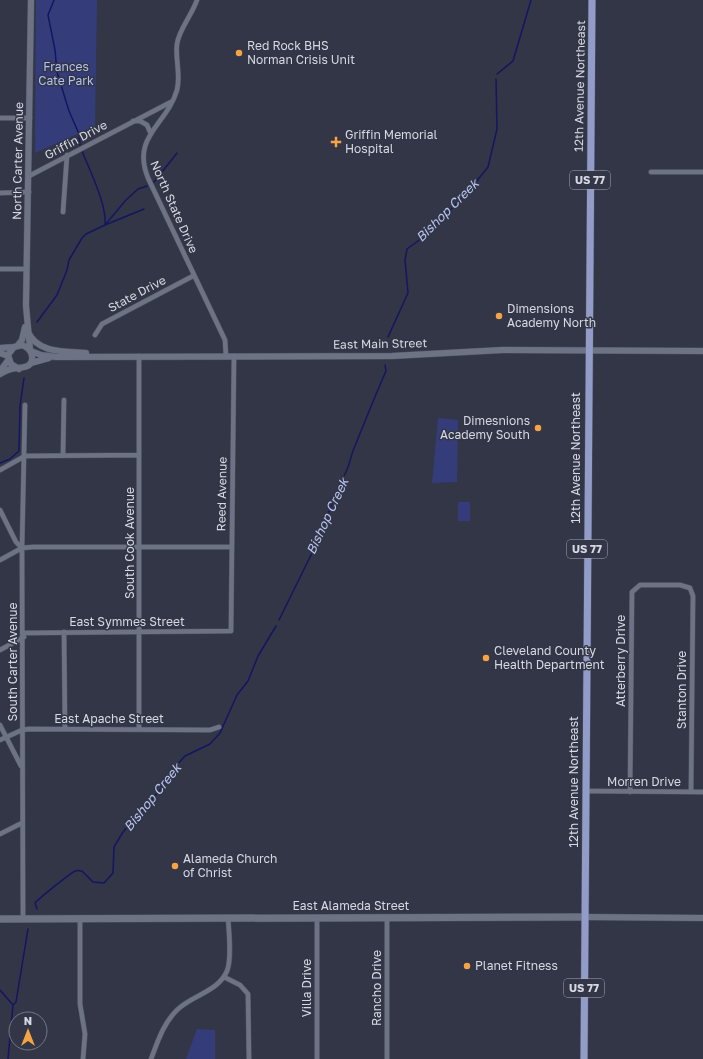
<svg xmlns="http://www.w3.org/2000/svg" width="703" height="1059" font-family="'Golos Text',sans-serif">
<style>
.green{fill:#343d7a}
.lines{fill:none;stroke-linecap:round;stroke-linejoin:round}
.stream{stroke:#161561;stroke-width:1.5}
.minor-casing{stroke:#4f525f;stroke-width:5.5}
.tertiary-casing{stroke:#4f525f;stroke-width:7}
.secondary-casing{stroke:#4f525f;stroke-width:8}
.primary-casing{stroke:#4f525f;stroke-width:8}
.minor{stroke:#6d7285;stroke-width:4.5}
.tertiary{stroke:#6d7285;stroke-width:6}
.secondary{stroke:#6d7285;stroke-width:7}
.primary{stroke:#929cc8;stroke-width:7}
.poi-dot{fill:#f5a345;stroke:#323646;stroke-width:1.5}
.labels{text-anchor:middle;stroke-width:3;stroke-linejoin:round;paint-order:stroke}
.shield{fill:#323646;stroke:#a5a8b4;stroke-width:1}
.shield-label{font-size:11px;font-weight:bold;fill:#d6d9e3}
.poi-label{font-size:12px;fill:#d6d9e3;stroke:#323646;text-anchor:start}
.park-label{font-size:12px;fill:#b5c0ec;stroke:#323646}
.street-label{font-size:12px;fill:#d6d9e3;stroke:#323646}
.water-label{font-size:13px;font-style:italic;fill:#b9c5f1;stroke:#323646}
</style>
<rect width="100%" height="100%" fill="#323646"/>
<path class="green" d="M 36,0 L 97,0 L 95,126 L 35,153 Z
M 438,418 L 458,420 L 457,482 L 432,483 Z
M 458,502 L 470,502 L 470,521 L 458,521 Z
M 197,1029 L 215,1030 L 215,1059 L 186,1059 Z"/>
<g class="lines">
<path class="stream" d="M 54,0 L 48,15 L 55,50 L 57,72 L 69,111 L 79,134 L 80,145
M 497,74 L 513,61 L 531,0
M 82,151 C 90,171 107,205 105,225 L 144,209
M 154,182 L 177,153
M 37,322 L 57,295 L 67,270 L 69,260 L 82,238 L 86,234 L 105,225 L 126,200 L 138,189 L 147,186
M 388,337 L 408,293 L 405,260 L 407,249 L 422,238 L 467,193 L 488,167 L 497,129 L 496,79
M 0,463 L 10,459 L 19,451 L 20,406 L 24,378
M 279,620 L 313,551 L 343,477 C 350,468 350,456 355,446 C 365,421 375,396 386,371 L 385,365
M 37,909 L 35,903 C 38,899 72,872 75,871 C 78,870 79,871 82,871 L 93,882 L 104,883 L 113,873 L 114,847 L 123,832 L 160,790 L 173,769 L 185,756 L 210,744 L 220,733 L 237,695 L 248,681 L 258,656 L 276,626
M 0,990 L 13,1005
M 8,1059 L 13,1005 L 16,1002 L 28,929"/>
<g class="minor-casing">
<path id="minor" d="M 197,0 C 192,15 179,29 177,44 C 175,59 181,75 177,90 C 167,125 131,136 148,178 L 225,340 L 226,356
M 0,118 L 30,118
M 133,121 L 140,121 L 147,125 L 151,134
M 651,172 L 703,172
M 29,176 L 171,102
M 0,193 L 29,192
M 63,212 L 67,155
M 0,269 L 27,269
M 95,335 L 102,324 L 193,276
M 139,356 L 139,729
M 63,454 L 64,400
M 0,470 L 25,456 L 139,455
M 0,510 L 16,542 L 22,548
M 0,560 L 22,548 L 33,547 L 232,547
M 64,632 L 65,729
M 24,633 L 231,631 L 234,356
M 0,650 L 24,637
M 0,725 L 21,766
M 0,740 L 22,730 L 29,729 L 210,730 L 219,727
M 585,791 L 703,792
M 630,792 L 632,592 L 640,585 L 680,585 L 690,588 L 693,596 L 691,792
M 0,834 L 22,823
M 317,918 L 317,1059
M 23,919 L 22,548 L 25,405
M 80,919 L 80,1004 L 85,1034 L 83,1059
M 224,977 L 240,985 L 248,994 L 249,1059
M 151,1059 C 158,1041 163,1024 177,1010 C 192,995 218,992 227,971 C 232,959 229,932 228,918
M 387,1059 L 387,917"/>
</g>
<g class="tertiary-casing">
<path id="tertiary" d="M 28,332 C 38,354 66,351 86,353
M 18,345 L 22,340 L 25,327
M 0,348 L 14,347
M 30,349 L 26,306 L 31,0
M 31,351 L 41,355 L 56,357 L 392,356 L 502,350 L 703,351
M 0,353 L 8,356
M 31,363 L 49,358
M 0,371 L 9,359
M 0,374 C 4,372 7,370 11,369 C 20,367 34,369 32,356 C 31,350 27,347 22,345 L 14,347 L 8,355 L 11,364 L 19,369
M 584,917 L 703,918"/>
</g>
<g class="secondary-casing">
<path id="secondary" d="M 0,919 L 584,917"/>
</g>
<g class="primary-casing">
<path id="primary" d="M 584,1059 L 592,0"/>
</g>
<use href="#minor" class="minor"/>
<use href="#tertiary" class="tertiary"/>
<use href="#secondary" class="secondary"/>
<use href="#primary" class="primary"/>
</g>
<g class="poi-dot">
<circle cx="239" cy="53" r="4"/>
<path d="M334 136h4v4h4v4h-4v4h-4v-4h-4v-4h4z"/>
<circle cx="499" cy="316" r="4"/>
<circle cx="538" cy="428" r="4"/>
<circle cx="486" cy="658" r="4"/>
<circle cx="175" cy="866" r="4"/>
<circle cx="467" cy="966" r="4"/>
</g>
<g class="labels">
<g class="shield">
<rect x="570" y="171" width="40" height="18" rx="3"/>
<rect x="567" y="540" width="40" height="18" rx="3"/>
<rect x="564" y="979" width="40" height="18" rx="3"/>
</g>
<g class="shield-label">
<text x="590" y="184">US 77</text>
<text x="587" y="553">US 77</text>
<text x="584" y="992">US 77</text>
</g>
<g class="poi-label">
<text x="247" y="50">Red Rock BHS<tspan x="247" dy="14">Norman Crisis Unit</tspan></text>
<text x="345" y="139">Griffin Memorial<tspan x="345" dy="14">Hospital</tspan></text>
<text x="507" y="313">Dimensions<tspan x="507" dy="14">Academy North</tspan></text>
<text x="530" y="425" text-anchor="end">Dimesnions<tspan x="530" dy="14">Academy South</tspan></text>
<text x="494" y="655">Cleveland County<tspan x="494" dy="14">Health Department</tspan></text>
<text x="183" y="863">Alameda Church<tspan x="183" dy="14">of Christ</tspan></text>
<text x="475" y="970">Planet Fitness</text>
</g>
<g class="park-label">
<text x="66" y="71">Frances<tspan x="66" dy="14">Cate Park</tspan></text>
</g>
<g class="street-label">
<text transform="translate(580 86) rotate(-89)" y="4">12th Avenue Northeast</text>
<text transform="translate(76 140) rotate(-28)" y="4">Griffin Drive</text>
<text transform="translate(18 161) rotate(-89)" y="4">North Carter Avenue</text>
<text transform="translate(174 207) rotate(66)" y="4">North State Drive</text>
<text transform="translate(137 294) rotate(-28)" y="4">State Drive</text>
<text transform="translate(380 344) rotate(-1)" y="4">East Main Street</text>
<text transform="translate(576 458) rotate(-90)" y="4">12th Avenue Northeast</text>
<text transform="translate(222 494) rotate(-89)" y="4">Reed Avenue</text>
<text transform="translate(130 543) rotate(-90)" y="4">South Cook Avenue</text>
<text x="127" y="626">East Symmes Street</text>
<text transform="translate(621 661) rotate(-90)" y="4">Atterberry Drive</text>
<text transform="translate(13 662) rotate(-90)" y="4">South Carter Avenue</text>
<text transform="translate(682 690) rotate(-90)" y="4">Stanton Drive</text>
<text x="109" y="723">East Apache Street</text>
<text transform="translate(574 782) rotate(-90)" y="4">12th Avenue Northeast</text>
<text x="644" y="786">Morren Drive</text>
<text x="351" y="910">East Alameda Street</text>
<text transform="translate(307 988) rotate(-90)" y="4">Villa Drive</text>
<text transform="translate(377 988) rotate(-90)" y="4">Rancho Drive</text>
</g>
<g class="water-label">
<text transform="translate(447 210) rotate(-45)" y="5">Bishop Creek</text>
<text transform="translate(327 516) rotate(-65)" y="5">Bishop Creek</text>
<text transform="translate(152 797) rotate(-51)" y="5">Bishop Creek</text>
</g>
</g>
<g transform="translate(28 1031)"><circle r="19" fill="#323646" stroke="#747785"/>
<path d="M0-3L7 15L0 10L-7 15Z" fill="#f5a345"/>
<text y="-6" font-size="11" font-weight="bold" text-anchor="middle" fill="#d6d9e3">N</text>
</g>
</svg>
